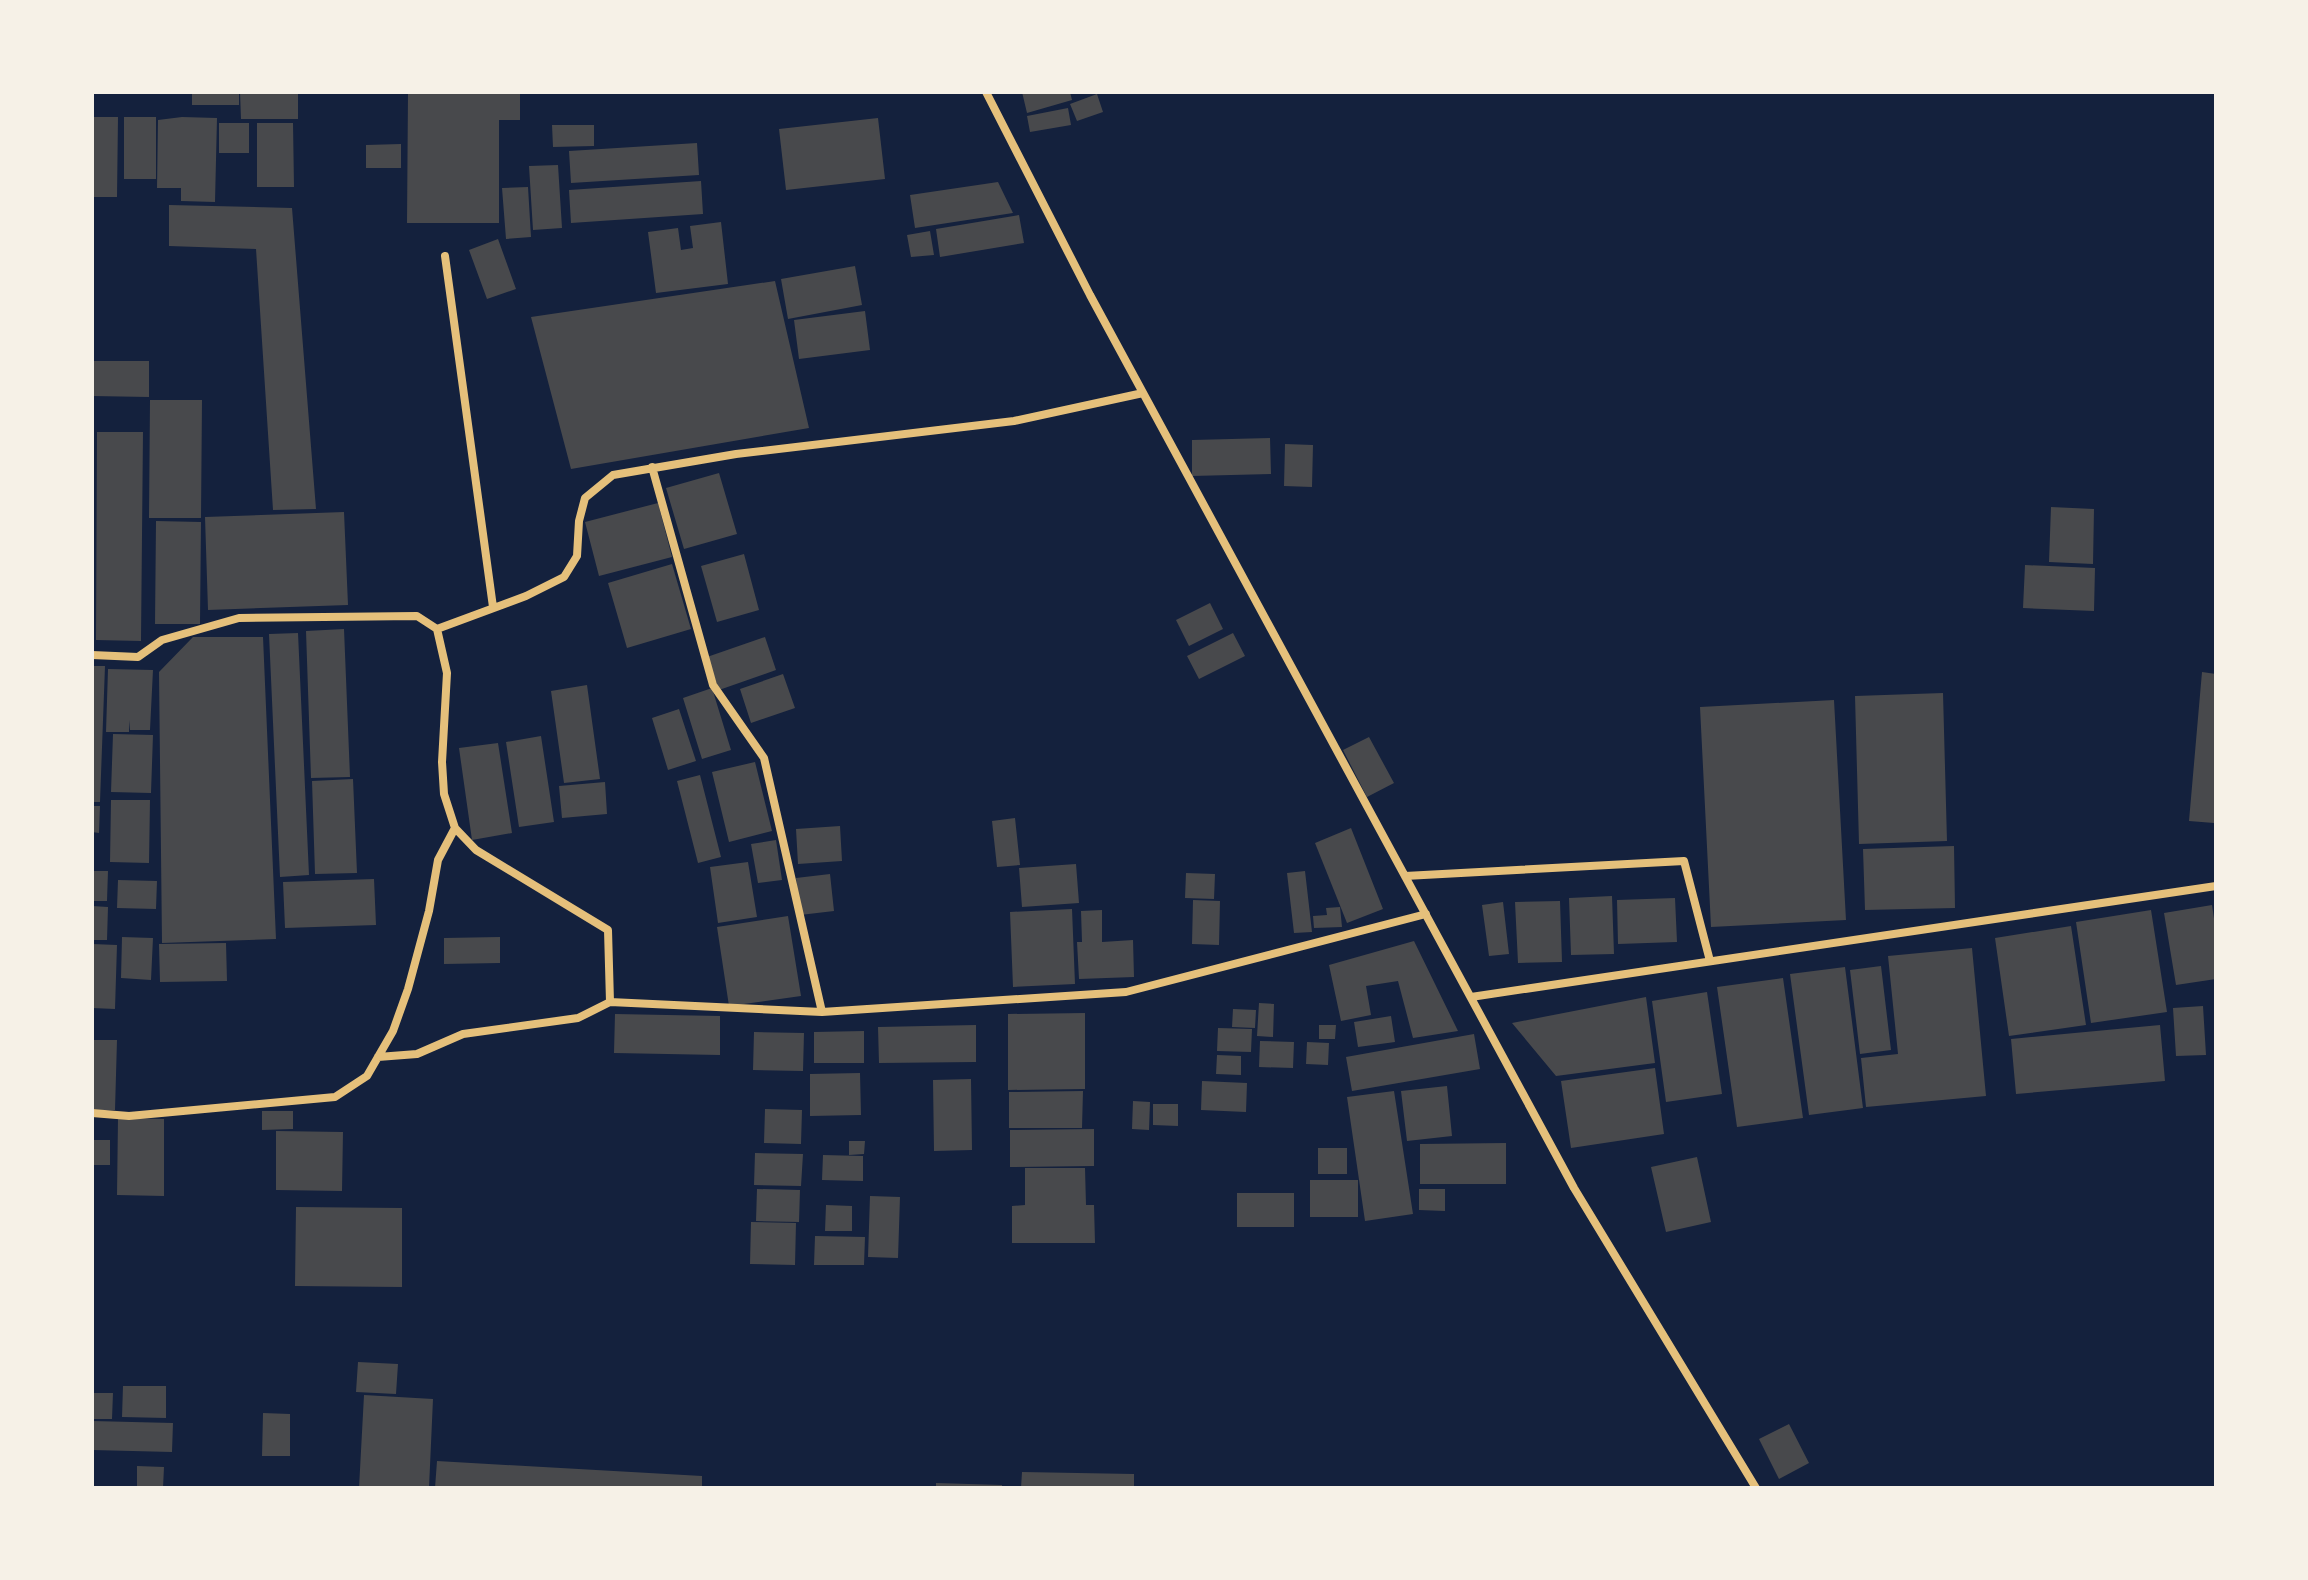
<svg xmlns="http://www.w3.org/2000/svg" width="2308" height="1580" font-family="'Times New Roman',serif">
<style>
.building{fill:#48494c}
.lines{fill:none;stroke-linecap:round;stroke-linejoin:round}
.minor{stroke:#e5c07b;stroke-width:8}
</style>
<rect width="100%" height="100%" fill="#14213d"/>
<path class="building" d="M 192,92 L 239,92 L 239,105 L 192,105 Z
M 240,92 L 298,92 L 298,119 L 241,119 Z
M 408,92 L 520,92 L 520,120 L 499,120 L 499,223 L 407,223 Z
M 1022,92 L 1070,92 L 1072,100 L 1027,113 Z
M 1097,94 L 1103,112 L 1077,121 L 1070,104 Z
M 1068,108 L 1071,125 L 1030,132 L 1027,116 Z
M 92,117 L 118,117 L 117,197 L 92,197 Z
M 124,117 L 156,117 L 156,179 L 124,179 Z
M 182,117 L 217,118 L 215,202 L 181,201 L 181,188 L 157,188 L 158,120 Z
M 878,118 L 885,179 L 786,190 L 779,129 Z
M 219,123 L 249,123 L 249,153 L 219,153 Z
M 257,123 L 293,123 L 294,187 L 257,187 Z
M 552,125 L 594,125 L 594,146 L 553,147 Z
M 697,143 L 699,175 L 571,183 L 569,151 Z
M 401,144 L 401,168 L 366,168 L 366,145 Z
M 558,165 L 562,228 L 533,230 L 529,166 Z
M 701,181 L 703,214 L 571,223 L 569,190 Z
M 998,182 L 1013,213 L 915,228 L 910,195 Z
M 528,187 L 531,237 L 506,239 L 502,188 Z
M 169,205 L 292,208 L 316,509 L 273,510 L 256,249 L 169,246 Z
M 1019,215 L 1024,243 L 940,257 L 936,229 Z
M 721,222 L 728,284 L 656,293 L 648,232 L 678,228 L 681,250 L 693,248 L 690,226 Z
M 930,231 L 934,255 L 911,257 L 907,235 Z
M 498,239 L 516,289 L 487,299 L 469,250 Z
M 855,266 L 862,305 L 788,319 L 781,279 Z
M 775,281 L 809,428 L 571,469 L 531,317 Z
M 865,311 L 870,350 L 799,359 L 794,320 Z
M 92,361 L 149,361 L 149,397 L 92,396 Z
M 150,400 L 202,400 L 201,518 L 149,518 Z
M 97,432 L 143,432 L 141,641 L 96,640 Z
M 1270,438 L 1271,474 L 1192,476 L 1192,440 Z
M 1285,444 L 1313,445 L 1312,487 L 1284,486 Z
M 719,473 L 737,534 L 684,549 L 666,488 Z
M 658,503 L 672,557 L 599,576 L 585,522 Z
M 2051,507 L 2094,509 L 2093,564 L 2049,562 Z
M 344,512 L 348,605 L 208,610 L 205,517 Z
M 156,521 L 201,522 L 200,624 L 155,624 Z
M 744,554 L 759,610 L 717,622 L 701,566 Z
M 672,564 L 691,629 L 627,648 L 608,583 Z
M 2025,565 L 2095,568 L 2094,611 L 2023,608 Z
M 1210,603 L 1223,629 L 1189,646 L 1176,620 Z
M 344,629 L 350,777 L 311,778 L 306,631 Z
M 298,633 L 309,875 L 280,877 L 269,634 Z
M 1233,633 L 1245,656 L 1199,679 L 1187,656 Z
M 193,637 L 263,637 L 276,939 L 162,943 L 159,672 Z
M 765,637 L 776,670 L 719,690 L 707,657 Z
M 92,666 L 105,666 L 100,802 L 92,802 Z
M 108,669 L 153,670 L 150,730 L 130,730 L 129,720 L 129,732 L 106,732 Z
M 2202,672 L 2216,674 L 2214,823 L 2189,821 Z
M 783,674 L 795,708 L 751,723 L 740,689 Z
M 587,685 L 600,779 L 564,783 L 551,691 Z
M 712,688 L 731,750 L 702,759 L 683,698 Z
M 1943,693 L 1947,841 L 1859,844 L 1855,696 Z
M 1834,700 L 1846,920 L 1711,927 L 1700,707 Z
M 679,709 L 696,761 L 668,770 L 652,718 Z
M 113,734 L 153,735 L 151,793 L 111,792 Z
M 541,736 L 554,822 L 519,827 L 506,742 Z
M 1369,737 L 1394,783 L 1367,797 L 1343,750 Z
M 498,743 L 512,833 L 472,840 L 459,748 Z
M 755,762 L 772,831 L 729,842 L 712,772 Z
M 700,775 L 721,857 L 698,863 L 677,781 Z
M 353,779 L 357,873 L 315,874 L 312,781 Z
M 605,782 L 607,814 L 562,818 L 559,786 Z
M 111,800 L 150,800 L 149,863 L 110,862 Z
M 92,806 L 100,806 L 99,833 L 92,832 Z
M 1015,818 L 1020,865 L 997,867 L 992,821 Z
M 840,826 L 842,861 L 798,864 L 796,829 Z
M 1351,828 L 1383,909 L 1347,923 L 1315,843 Z
M 776,840 L 782,880 L 758,883 L 751,844 Z
M 1954,846 L 1955,908 L 1865,910 L 1863,849 Z
M 748,862 L 757,917 L 718,923 L 710,867 Z
M 1076,864 L 1079,903 L 1022,907 L 1019,868 Z
M 92,871 L 108,871 L 107,901 L 92,901 Z
M 1305,871 L 1312,932 L 1294,933 L 1287,873 Z
M 1186,873 L 1215,874 L 1214,899 L 1185,898 Z
M 830,874 L 834,911 L 800,915 L 796,878 Z
M 374,879 L 376,925 L 285,928 L 283,882 Z
M 118,880 L 157,881 L 156,909 L 117,908 Z
M 1612,896 L 1614,954 L 1571,955 L 1569,898 Z
M 1675,898 L 1677,942 L 1618,944 L 1617,900 Z
M 1193,900 L 1220,901 L 1219,945 L 1192,944 Z
M 1560,901 L 1562,962 L 1518,963 L 1515,902 Z
M 1503,902 L 1509,954 L 1489,956 L 1482,905 Z
M 2212,905 L 2216,932 L 2216,979 L 2176,985 L 2164,913 Z
M 92,906 L 108,907 L 107,940 L 92,940 Z
M 1340,907 L 1342,927 L 1314,928 L 1313,916 L 1327,915 L 1326,908 Z
M 1072,909 L 1075,984 L 1013,987 L 1010,912 Z
M 1102,910 L 1102,942 L 1133,940 L 1134,977 L 1079,979 L 1077,942 L 1082,942 L 1081,911 Z
M 2151,910 L 2167,1012 L 2091,1023 L 2076,922 Z
M 788,916 L 801,996 L 729,1006 L 717,927 Z
M 2071,926 L 2086,1025 L 2009,1036 L 1995,938 Z
M 122,937 L 153,938 L 151,980 L 121,978 Z
M 500,937 L 500,963 L 444,964 L 444,938 Z
M 1414,941 L 1458,1031 L 1413,1038 L 1398,981 L 1366,986 L 1371,1015 L 1341,1021 L 1329,965 Z
M 226,943 L 227,981 L 160,982 L 159,944 Z
M 92,944 L 117,945 L 115,1009 L 92,1008 Z
M 1972,948 L 1986,1096 L 1866,1107 L 1861,1058 L 1898,1054 L 1888,956 Z
M 1881,966 L 1891,1050 L 1860,1054 L 1850,970 Z
M 1845,967 L 1863,1108 L 1809,1115 L 1790,974 Z
M 1783,978 L 1803,1118 L 1737,1127 L 1717,987 Z
M 1707,992 L 1722,1094 L 1666,1102 L 1652,1001 Z
M 1646,997 L 1655,1063 L 1556,1076 L 1512,1023 Z
M 1259,1003 L 1274,1004 L 1273,1037 L 1257,1036 Z
M 2203,1006 L 2206,1055 L 2176,1056 L 2173,1008 Z
M 1233,1009 L 1256,1010 L 1255,1028 L 1232,1027 Z
M 1085,1013 L 1085,1089 L 1008,1090 L 1008,1014 Z
M 615,1014 L 720,1016 L 720,1055 L 614,1053 Z
M 1391,1016 L 1395,1042 L 1358,1047 L 1354,1022 Z
M 976,1025 L 976,1062 L 879,1063 L 878,1027 Z
M 1319,1025 L 1336,1025 L 1335,1039 L 1319,1039 Z
M 2160,1025 L 2165,1081 L 2016,1094 L 2011,1039 Z
M 1218,1028 L 1252,1029 L 1251,1052 L 1217,1051 Z
M 864,1031 L 864,1063 L 814,1063 L 814,1032 Z
M 754,1032 L 804,1033 L 803,1071 L 753,1070 Z
M 1474,1034 L 1480,1069 L 1352,1091 L 1346,1057 Z
M 92,1040 L 117,1040 L 115,1110 L 92,1110 Z
M 1260,1041 L 1294,1042 L 1293,1068 L 1259,1067 Z
M 1307,1042 L 1329,1043 L 1328,1065 L 1306,1064 Z
M 1217,1055 L 1241,1056 L 1241,1075 L 1216,1074 Z
M 1655,1068 L 1664,1134 L 1571,1148 L 1561,1081 Z
M 860,1073 L 861,1115 L 810,1116 L 810,1074 Z
M 971,1079 L 972,1150 L 934,1151 L 933,1080 Z
M 1202,1081 L 1247,1083 L 1246,1112 L 1201,1110 Z
M 1447,1086 L 1452,1136 L 1407,1141 L 1401,1091 Z
M 1083,1091 L 1082,1128 L 1009,1128 L 1009,1092 Z
M 1394,1091 L 1413,1214 L 1365,1221 L 1347,1097 Z
M 1133,1101 L 1150,1102 L 1149,1130 L 1132,1129 Z
M 1153,1104 L 1178,1104 L 1178,1126 L 1153,1125 Z
M 765,1109 L 802,1110 L 801,1144 L 764,1143 Z
M 262,1111 L 293,1111 L 293,1129 L 262,1130 Z
M 118,1118 L 164,1119 L 164,1196 L 117,1195 Z
M 1094,1129 L 1094,1166 L 1010,1167 L 1010,1130 Z
M 276,1131 L 343,1132 L 342,1191 L 276,1190 Z
M 92,1140 L 110,1140 L 110,1165 L 92,1165 Z
M 849,1141 L 865,1141 L 864,1154 L 849,1155 Z
M 1506,1143 L 1506,1184 L 1420,1184 L 1420,1144 Z
M 1318,1148 L 1347,1148 L 1347,1174 L 1318,1174 Z
M 755,1153 L 803,1154 L 801,1186 L 754,1185 Z
M 823,1155 L 863,1156 L 863,1181 L 822,1180 Z
M 1697,1157 L 1711,1222 L 1666,1232 L 1651,1167 Z
M 1025,1168 L 1085,1168 L 1086,1205 L 1094,1205 L 1095,1243 L 1012,1243 L 1012,1206 L 1025,1205 Z
M 1310,1180 L 1358,1180 L 1358,1217 L 1310,1217 Z
M 757,1189 L 800,1190 L 799,1222 L 756,1221 Z
M 1419,1189 L 1445,1189 L 1445,1211 L 1419,1210 Z
M 1237,1193 L 1294,1193 L 1294,1227 L 1237,1227 Z
M 870,1196 L 900,1197 L 898,1258 L 868,1257 Z
M 826,1205 L 852,1206 L 852,1231 L 825,1231 Z
M 296,1207 L 402,1208 L 402,1287 L 295,1286 Z
M 751,1222 L 796,1223 L 795,1265 L 750,1264 Z
M 815,1236 L 865,1237 L 864,1265 L 814,1265 Z
M 358,1362 L 398,1364 L 396,1394 L 356,1392 Z
M 123,1386 L 166,1386 L 166,1418 L 122,1417 Z
M 92,1393 L 113,1393 L 112,1419 L 92,1419 Z
M 364,1395 L 433,1399 L 429,1488 L 359,1488 Z
M 263,1413 L 290,1414 L 290,1456 L 262,1456 Z
M 92,1421 L 173,1423 L 172,1452 L 92,1450 Z
M 1789,1424 L 1809,1463 L 1779,1479 L 1759,1439 Z
M 437,1461 L 702,1476 L 702,1488 L 435,1488 Z
M 137,1466 L 164,1467 L 163,1488 L 137,1488 Z
M 1022,1472 L 1134,1474 L 1134,1488 L 1021,1488 Z
M 936,1483 L 1002,1485 L 1002,1488 L 936,1488 Z"/>
<g class="lines">
<path class="minor" d="M 986,92 L 1090,295 L 1574,1188 L 1756,1488
M 445,256 L 493,607
M 652,467 L 713,685 L 764,758 L 822,1012
M 437,629 L 526,596 L 564,577 L 577,556 L 579,521 L 585,498 L 613,475 L 736,454 L 1014,421 L 1143,393
M 92,655 L 138,657 L 162,640 L 239,618 L 417,616 L 437,629 L 447,673 L 442,762 L 444,794 L 455,828 L 476,850 L 608,930 L 610,1002 L 822,1012 L 1126,992 L 1426,914
M 1405,876 L 1684,861 L 1710,961
M 1471,997 L 2216,886
M 378,1057 L 417,1054 L 463,1034 L 578,1018 L 610,1002
M 92,1113 L 129,1116 L 335,1097 L 367,1076 L 393,1031 L 408,989 L 429,911 L 438,860 L 455,828"/>
</g>
<rect width="2308" height="1580" fill="none" stroke="#f6f1e7" stroke-width="188"/>
</svg>
